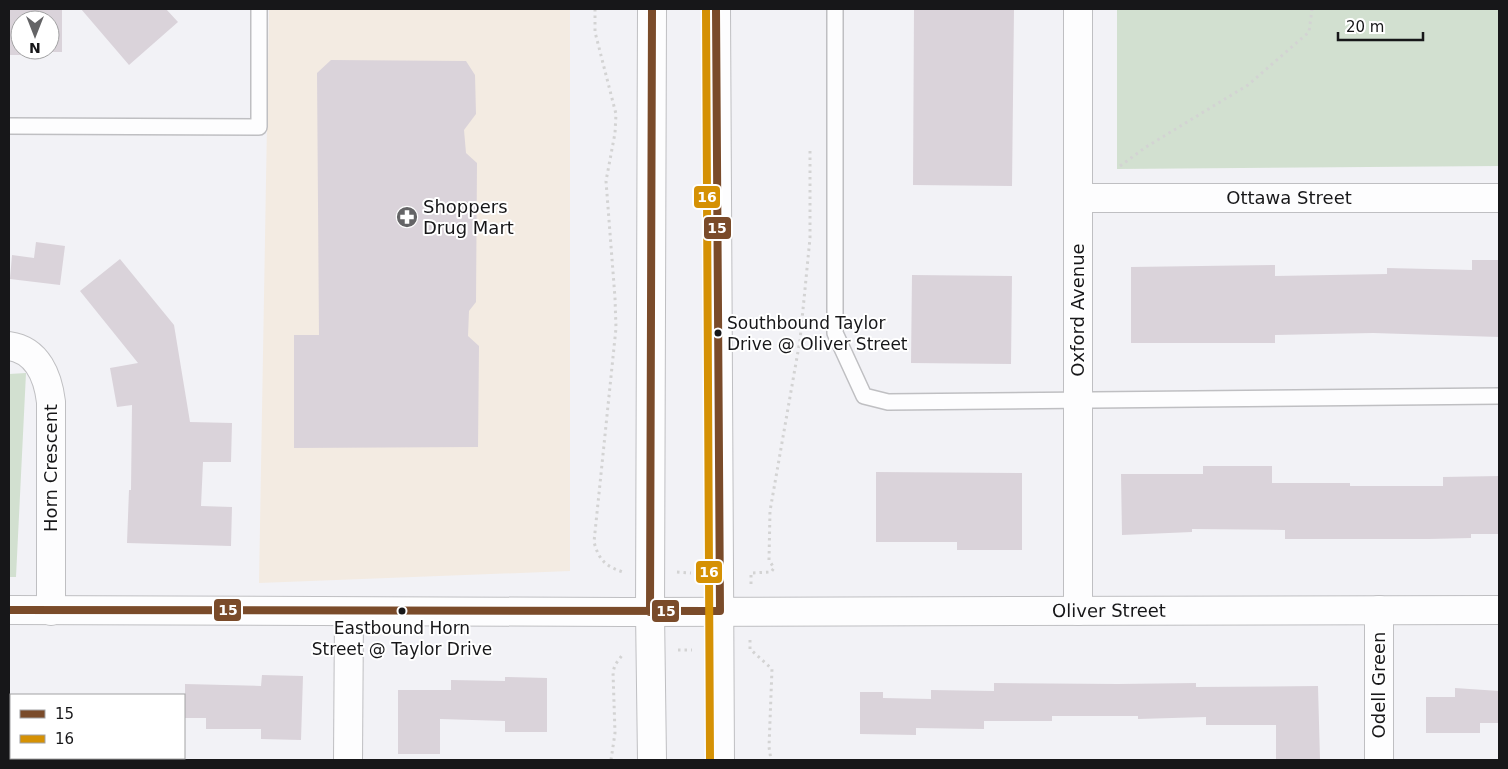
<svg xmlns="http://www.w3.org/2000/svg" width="1508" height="769" font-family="'DejaVu Sans',sans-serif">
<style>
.commercial{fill:#f3ebe2}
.green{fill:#d2e0d0}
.building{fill:#dad3da;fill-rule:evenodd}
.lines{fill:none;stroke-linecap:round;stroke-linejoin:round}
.service-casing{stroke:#bfbfc2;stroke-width:18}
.minor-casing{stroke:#bfbfc2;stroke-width:30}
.tertiary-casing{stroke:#bfbfc2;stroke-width:30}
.secondary-casing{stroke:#bfbfc2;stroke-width:30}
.path{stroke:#d3d3d3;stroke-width:3;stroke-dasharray:2.5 4;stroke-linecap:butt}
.service{stroke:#fdfdfe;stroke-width:15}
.minor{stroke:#fdfdfe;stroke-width:28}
.tertiary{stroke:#fdfdfe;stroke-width:28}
.secondary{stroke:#fdfdfe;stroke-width:28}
.bus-1-casing{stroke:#fff;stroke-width:11}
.bus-2-casing{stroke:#fff;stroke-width:11}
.bus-1{stroke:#7a4b2a;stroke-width:8}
.bus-2{stroke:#d59104;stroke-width:8}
.bus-dot{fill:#171719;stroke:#fff;stroke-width:2}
.labels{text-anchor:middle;stroke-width:4;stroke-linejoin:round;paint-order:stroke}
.bus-label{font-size:17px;fill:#171719;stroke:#fff;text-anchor:start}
.street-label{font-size:18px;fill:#171719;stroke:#fff}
.poi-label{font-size:18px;fill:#171719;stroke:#fff;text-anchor:start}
.line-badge{stroke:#fff;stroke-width:2}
.badge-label{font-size:14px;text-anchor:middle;font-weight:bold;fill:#fff}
</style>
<rect width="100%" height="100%" fill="#f2f2f6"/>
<path class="commercial" d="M 269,9 L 570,9 L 570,571 L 259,583 Z"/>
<path class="green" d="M 1117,9 L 1499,9 L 1499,166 L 1117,169 Z
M 26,373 L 16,577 L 9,577 L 9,374 Z"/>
<path class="building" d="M 9,9 L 62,9 L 62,52 L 35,52 L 35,55 L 9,55 ZM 20,20 L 50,20 L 50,50 L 20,50 Z
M 81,9 L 166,9 L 178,22 L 129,65 Z
M 914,9 L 1014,9 L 1012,186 L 913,185 Z
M 331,60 L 466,61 L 475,75 L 476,114 L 464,130 L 466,153 L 477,163 L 476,302 L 469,311 L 468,336 L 479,346 L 478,447 L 294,448 L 294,335 L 319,335 L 317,73 Z
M 36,242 L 65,246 L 60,285 L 10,279 L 12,255 L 34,258 Z
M 120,259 L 174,325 L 190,422 L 232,423 L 231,462 L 203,462 L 201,506 L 232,507 L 231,546 L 127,543 L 129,490 L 131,490 L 132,405 L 117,407 L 110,368 L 138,363 L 80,291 Z
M 1472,260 L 1499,260 L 1499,337 L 1373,333 L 1275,335 L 1275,343 L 1131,343 L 1131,267 L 1275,265 L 1275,276 L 1387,274 L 1387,268 L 1472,270 Z
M 912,275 L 1012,276 L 1011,364 L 911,363 Z
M 1203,466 L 1272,466 L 1272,483 L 1350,483 L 1350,486 L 1443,486 L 1443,477 L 1499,476 L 1499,534 L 1471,534 L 1471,538 L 1429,539 L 1285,539 L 1285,530 L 1192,529 L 1192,532 L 1122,535 L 1121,474 L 1203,474 Z
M 876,472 L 1022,473 L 1022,550 L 957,550 L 957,542 L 876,542 Z
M 262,675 L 303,676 L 301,740 L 261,739 L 261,729 L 206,729 L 206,718 L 185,718 L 185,684 L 261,686 Z
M 505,677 L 547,678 L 547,732 L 505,732 L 505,721 L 440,719 L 440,754 L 398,754 L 398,690 L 451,690 L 451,680 L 505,681 Z
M 994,683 L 1118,684 L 1196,683 L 1196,687 L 1318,686 L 1320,760 L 1276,760 L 1276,725 L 1206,725 L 1206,717 L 1138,719 L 1138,716 L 1052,716 L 1052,721 L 984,721 L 984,729 L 916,728 L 916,735 L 860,734 L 860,692 L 883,692 L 883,698 L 931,699 L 931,690 L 994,691 Z
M 1455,688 L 1499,691 L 1499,723 L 1480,723 L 1480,733 L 1426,733 L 1426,697 L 1455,697 Z"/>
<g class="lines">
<g class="service-casing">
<path id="service" d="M 835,9 L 835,333 L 864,396 L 888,402 L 1499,396
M 9,126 L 259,127 L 259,9"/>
</g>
<g class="minor-casing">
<g id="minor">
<path id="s1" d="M 1079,198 L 1499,198"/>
<path d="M 9,346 C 38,350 48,377 51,402 L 51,611"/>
<path d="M 1379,610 L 1379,760"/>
<path d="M 1078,611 L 1078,9"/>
<path d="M 348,760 L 349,612"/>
</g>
</g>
<g class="tertiary-casing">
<g id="tertiary">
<path id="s2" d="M 9,610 L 625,612 L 1499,610"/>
</g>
</g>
<g class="secondary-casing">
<path id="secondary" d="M 716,9 L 720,760
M 652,760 L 650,612 L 652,9"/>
</g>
<path class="path" d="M 595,9 L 595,32 L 616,114 L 615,133 L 606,181 L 615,298 L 616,328 L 594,542 C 599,560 605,566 623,572
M 1120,166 L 1146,147 L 1248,85 L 1309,32 L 1312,9
M 677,572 L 691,573
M 751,584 L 751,573 L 771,572 L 774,568 L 769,560 L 770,511 L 800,340 L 810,238 L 810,150
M 750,640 L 750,649 L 772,669 L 769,747 L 771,760
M 678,650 L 692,650
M 611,760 L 615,733 L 613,672 L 615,665 L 623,654"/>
<use href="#service" class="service"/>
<use href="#minor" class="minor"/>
<use href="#tertiary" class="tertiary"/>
<use href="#secondary" class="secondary"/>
<g class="bus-1-casing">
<path id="bus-1" d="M 9,610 L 720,611 L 716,9
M 650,612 L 652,9"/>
</g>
<g class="bus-2-casing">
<path id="bus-2" d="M 706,9 L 710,760"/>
</g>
<use href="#bus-1" class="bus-1"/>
<use href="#bus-2" class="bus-2"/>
</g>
<defs>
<g id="pharmacy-disc" transform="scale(1.125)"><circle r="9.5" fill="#646466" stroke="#fff"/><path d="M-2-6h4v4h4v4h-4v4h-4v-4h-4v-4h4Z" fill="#fff"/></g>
</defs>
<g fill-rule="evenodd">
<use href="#pharmacy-disc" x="407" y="217"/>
</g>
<g class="bus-dot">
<circle cx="718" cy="333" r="4.5"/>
<circle cx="402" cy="611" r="4.5"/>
</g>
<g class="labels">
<g class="bus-label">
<text x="727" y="329">Southbound Taylor<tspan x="727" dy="21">Drive @ Oliver Street</tspan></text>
<text x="402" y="634" text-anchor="middle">Eastbound Horn<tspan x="402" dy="21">Street @ Taylor Drive</tspan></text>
</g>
<g class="street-label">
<text dy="6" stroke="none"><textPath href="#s1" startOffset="210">Ottawa Street</textPath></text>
<text transform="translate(1078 310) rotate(-90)" y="6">Oxford Avenue</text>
<text transform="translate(51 468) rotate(-90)" y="6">Horn Crescent</text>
<text dy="6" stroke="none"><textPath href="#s2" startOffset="1100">Oliver Street</textPath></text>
<text transform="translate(1379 685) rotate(-90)" y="6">Odell Green</text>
</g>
<g class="poi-label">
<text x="423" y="213">Shoppers<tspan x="423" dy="21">Drug Mart</tspan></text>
</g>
</g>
<g class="line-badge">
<rect x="693" y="185" width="28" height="24" rx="5" fill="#d59104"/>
<rect x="703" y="216" width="29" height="24" rx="5" fill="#7a4b2a"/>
<rect x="695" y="560" width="28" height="24" rx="5" fill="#d59104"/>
<rect x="213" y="598" width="29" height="24" rx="5" fill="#7a4b2a"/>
<rect x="651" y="599" width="29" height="24" rx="5" fill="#7a4b2a"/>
</g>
<g class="badge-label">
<text x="707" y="202">16</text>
<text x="717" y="233">15</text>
<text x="709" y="577">16</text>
<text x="228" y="615">15</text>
<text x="666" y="616">15</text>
</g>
<rect width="1508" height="769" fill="none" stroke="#171719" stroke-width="20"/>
<rect x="10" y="694" width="175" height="65" fill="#ffffff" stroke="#a2a2a3"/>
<rect x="20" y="710" width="25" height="8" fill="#7a4b2a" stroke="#a2a2a3"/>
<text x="55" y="719" font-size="15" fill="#171719">15</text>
<rect x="20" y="735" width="25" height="8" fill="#d59104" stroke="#a2a2a3"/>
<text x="55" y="744" font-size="15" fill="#171719">16</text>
<g transform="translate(35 35) rotate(180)"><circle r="24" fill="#ffffff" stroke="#a2a2a3"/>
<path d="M0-4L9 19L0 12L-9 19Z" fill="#646466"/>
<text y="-8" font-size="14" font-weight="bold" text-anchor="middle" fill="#171719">N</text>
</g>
<path d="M1338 32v8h85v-8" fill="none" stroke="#171719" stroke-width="2.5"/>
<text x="1346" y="32" font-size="15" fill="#171719" stroke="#ffffff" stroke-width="4" paint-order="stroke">20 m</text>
</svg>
